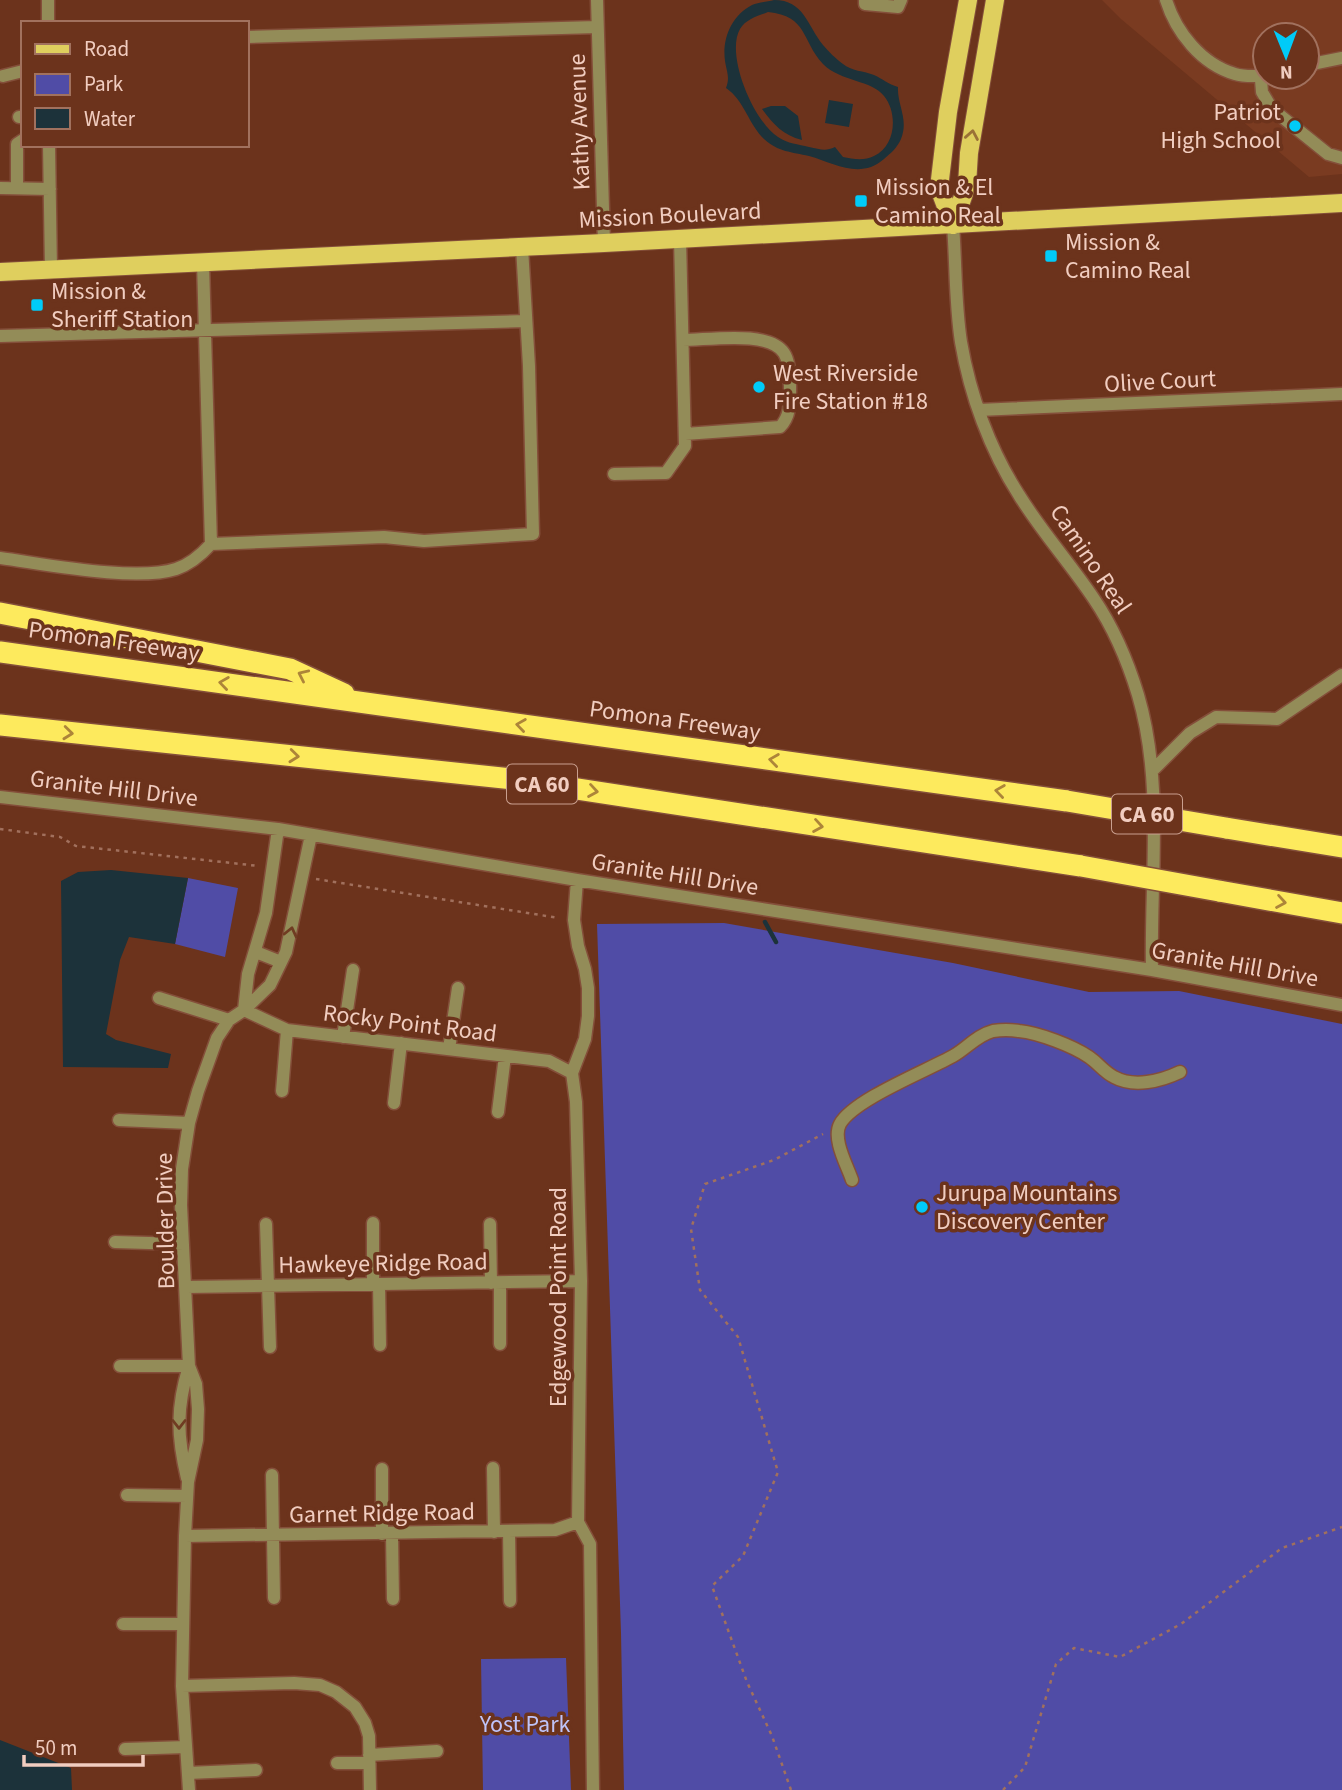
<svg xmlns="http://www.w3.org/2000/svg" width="1342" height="1790" font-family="'Source Sans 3',sans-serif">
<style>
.built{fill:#7a3b21;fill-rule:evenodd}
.green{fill:#504ca6}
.water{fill:#1c323a;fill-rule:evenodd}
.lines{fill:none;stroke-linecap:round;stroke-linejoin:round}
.stream{stroke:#1c323a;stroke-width:4.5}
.minor-casing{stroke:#844f3a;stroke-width:15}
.major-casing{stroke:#844f3a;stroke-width:20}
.highway-casing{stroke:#844f3a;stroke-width:24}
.path{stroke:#a1705d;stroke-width:2.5;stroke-dasharray:3.5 5;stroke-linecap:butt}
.minor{stroke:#938c58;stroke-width:12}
.major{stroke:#dfcf5e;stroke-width:18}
.highway{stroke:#fdea5d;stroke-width:21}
.highway-bridge-casing{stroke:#844f3a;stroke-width:24;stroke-linecap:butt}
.highway-bridge{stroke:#fdea5d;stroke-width:21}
.oneway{stroke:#9a7136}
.oneway2{stroke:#ad8539}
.oneway3{stroke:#703c22}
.poi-dot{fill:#00cbf8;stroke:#6c331c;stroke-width:2.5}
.labels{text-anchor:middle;stroke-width:7;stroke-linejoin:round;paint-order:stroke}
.shield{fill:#6c331c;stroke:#c99f8f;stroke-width:2}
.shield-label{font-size:23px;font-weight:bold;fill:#f1cdc0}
.poi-label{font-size:24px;fill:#f1cdc0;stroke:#6c331c;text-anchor:start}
.street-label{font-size:24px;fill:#f1cdc0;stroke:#6c331c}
.park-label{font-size:24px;fill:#bfc3f8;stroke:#6c331c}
</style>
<rect width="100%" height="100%" fill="#6c331c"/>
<path class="built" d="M 1102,0 L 1342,0 L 1342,174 L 1309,177 L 1121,19 ZM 1265,35 L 1307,35 L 1307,77 L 1265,77 Z"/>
<path class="green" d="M 188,878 L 238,888 L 225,957 L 175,944 Z
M 724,923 L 953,963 L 1089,992 L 1179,991 L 1342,1024 L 1342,1790 L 624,1790 L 621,1633 L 597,924 Z
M 566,1658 L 571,1790 L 483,1790 L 481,1659 Z"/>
<path class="water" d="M 774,0 C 804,0 807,25 823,45 C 828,51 836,59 843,64 C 851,71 864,71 874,75 C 883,79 888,84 898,87 C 897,105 909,119 901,139 C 897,148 891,153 884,159 C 860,180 834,163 809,156 C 792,152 778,152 764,139 C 749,125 744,100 726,88 C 730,77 727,73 725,61 C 722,39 731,16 752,5 C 758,2 767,2 774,0 ZM 768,12 C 808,16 801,40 823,64 C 841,82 872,80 884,96 C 898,113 896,146 874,156 C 864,161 853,159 843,157 L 835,147 C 825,152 820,149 809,147 C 798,144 788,144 778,137 C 754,122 725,55 740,29 C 746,19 758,16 768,12 Z
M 829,100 L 853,104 L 849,127 L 825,123 Z
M 771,106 L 785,106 L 798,116 L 802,140 C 783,135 774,125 762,109 Z
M 111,870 L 188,878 L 175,944 L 129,937 L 120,960 L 106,1034 L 116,1040 L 171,1054 L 168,1068 L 63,1067 L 61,881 L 78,872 Z
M 0,1740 L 71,1768 L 72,1790 L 0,1790 Z"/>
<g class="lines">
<path class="stream" d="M 765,922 L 776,942"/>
<g class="minor-casing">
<path id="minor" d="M 597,0 L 604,243
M 865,0 L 865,4 L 898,7 L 901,0
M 1166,0 C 1176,32 1201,64 1235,74 C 1244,77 1253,76 1262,76
M 48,23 L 48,0
M 247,37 L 597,27
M 1307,65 L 1342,58
M 1265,72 L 1261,80 L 1262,92 L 1272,109 L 1328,154 L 1342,158
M 3,76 L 23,71
M 19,117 L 23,117
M 49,145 L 51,270
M 0,188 L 50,189
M 17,188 L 17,144 L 23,140
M 953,225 C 956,264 955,304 961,342 C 970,395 990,450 1019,495 C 1041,531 1070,563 1094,599 C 1113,627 1128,662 1138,695 C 1164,783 1150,879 1152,970
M 203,263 L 211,544 L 384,537 L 424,541 L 533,534 L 529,366 L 522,247
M 0,336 L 526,321
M 683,340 C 709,340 769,330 784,353 C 790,362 789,376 790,386 C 790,401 791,416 780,427 L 685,434
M 979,410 L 1342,394
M 614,474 L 666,473 L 685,446 L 680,239
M 0,558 C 45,564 135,582 176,569 C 191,564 201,555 211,544
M 1153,770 L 1190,733 L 1216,717 L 1277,719 L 1342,675
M 0,797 L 278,829 L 577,880 L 1152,970 L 1342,1005
M 256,952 L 281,962
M 159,998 L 229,1020
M 244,1010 L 287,1030 L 549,1061 L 572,1073
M 244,1010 L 248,974 L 266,913 L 278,829
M 343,1037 L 353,970
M 449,1049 L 458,988
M 572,1073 L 576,1102 L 581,1281 L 578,1522 L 590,1544 L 593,1790
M 572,1073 L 585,1039 L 588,1016 L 588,988 L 585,969 L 578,946 L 574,920 L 577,880
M 282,1091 L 287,1030
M 394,1103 L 401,1043
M 498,1112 L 505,1056
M 119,1120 L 189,1123
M 852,1180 C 847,1165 832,1139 840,1124 C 853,1100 926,1071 953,1056 C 966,1049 977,1035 993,1031 C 1000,1030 1012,1030 1019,1031 C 1039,1033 1073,1046 1089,1057 C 1098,1063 1104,1072 1114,1077 C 1134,1088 1161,1081 1180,1072
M 373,1223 L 373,1284
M 266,1224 L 270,1347
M 490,1224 L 491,1283
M 115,1242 L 183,1244
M 379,1284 L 380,1345
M 186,1287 L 581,1281
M 500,1344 L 500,1283
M 120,1366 L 189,1366
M 493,1468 L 494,1532
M 272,1475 L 274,1598
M 187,1478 C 177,1436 176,1408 189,1366
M 127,1495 L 187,1496
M 509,1531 L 510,1601
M 382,1534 L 382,1469
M 392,1534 L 393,1599
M 185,1536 L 555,1530 L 578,1522
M 123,1624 L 183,1624
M 182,1686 L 294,1683 L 320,1685 L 336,1692 L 355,1707 L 365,1723 L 369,1736 L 370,1790
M 125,1749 L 186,1747
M 369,1755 L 437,1751
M 337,1763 L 369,1763
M 188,1773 L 256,1770
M 189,1790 L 182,1686 L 185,1536 L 188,1482 L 197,1440 L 198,1409 L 196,1384 L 189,1366 L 181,1205 L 182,1169 L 189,1123 L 198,1091 L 217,1038 L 229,1020 L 244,1010 L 270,985 L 286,952 L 311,835"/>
</g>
<g class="major-casing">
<path id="major" d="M 953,225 L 939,188 L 948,112 L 968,0
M 953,225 L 967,185 L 969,153 L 995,0
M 0,272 L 604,243 L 1342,203"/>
</g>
<g class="highway-casing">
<path id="highway" d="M 0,613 L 290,669 L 344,694
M 0,652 L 1067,801
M 0,725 L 512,779 L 1081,866
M 1226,828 L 1342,847
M 1219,891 L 1342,913"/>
</g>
<path class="path" d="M 0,829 L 60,837 L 76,846 L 259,866
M 316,879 L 559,918
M 791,1790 L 772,1736 L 747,1682 L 712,1586 L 743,1556 L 778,1472 L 738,1337 L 700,1290 L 691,1229 L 705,1184 L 774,1160 L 823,1134
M 1003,1790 L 1025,1767 L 1056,1664 L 1074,1648 L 1120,1657 L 1181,1624 L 1282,1548 L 1342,1527"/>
<use href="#minor" class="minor"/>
<use href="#major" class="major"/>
<use href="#highway" class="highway"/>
<g class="highway-bridge-casing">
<path id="highway-bridge" d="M 1067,801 L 1226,828
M 1081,866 L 1219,891"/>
</g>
<use href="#highway-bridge" class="highway-bridge"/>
</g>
<defs><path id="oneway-chevron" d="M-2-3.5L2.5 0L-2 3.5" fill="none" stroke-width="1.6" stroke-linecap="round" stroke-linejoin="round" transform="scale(1.75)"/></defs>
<use class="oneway" href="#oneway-chevron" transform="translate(972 135) rotate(-80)"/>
<g class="oneway2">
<use href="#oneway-chevron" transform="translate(303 675) rotate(-155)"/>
<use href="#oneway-chevron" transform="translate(224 683) rotate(-172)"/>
<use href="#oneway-chevron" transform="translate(521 725) rotate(-172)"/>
<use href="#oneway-chevron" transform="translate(68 733) rotate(6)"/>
<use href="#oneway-chevron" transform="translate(294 756) rotate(6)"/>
<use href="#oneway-chevron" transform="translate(774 760) rotate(-172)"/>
<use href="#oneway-chevron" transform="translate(593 791) rotate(9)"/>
<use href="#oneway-chevron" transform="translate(1000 791) rotate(-172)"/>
<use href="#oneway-chevron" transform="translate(818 826) rotate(9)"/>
<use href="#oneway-chevron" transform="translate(1281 902) rotate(10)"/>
</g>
<g class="oneway3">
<use href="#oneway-chevron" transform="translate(291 932) rotate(-77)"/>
<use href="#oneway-chevron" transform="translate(179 1424) rotate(90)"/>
</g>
<g class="poi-dot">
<circle cx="1295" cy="126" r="7"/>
<rect x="854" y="194" width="14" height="14" rx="3.5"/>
<rect x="1044" y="249" width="14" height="14" rx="3.5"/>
<rect x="30" y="298" width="14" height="14" rx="3.5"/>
<circle cx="759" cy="387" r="7"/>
<circle cx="922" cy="1207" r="7"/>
</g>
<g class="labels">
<g class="shield">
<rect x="507" y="764.5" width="70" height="39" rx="5"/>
<rect x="1112" y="794.5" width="70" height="39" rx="5"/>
</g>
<g class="shield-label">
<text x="542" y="792">CA 60</text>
<text x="1147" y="822">CA 60</text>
</g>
<g class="poi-label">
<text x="1281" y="120" text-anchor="end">Patriot<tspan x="1281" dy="28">High School</tspan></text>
<text x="875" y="195">Mission &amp; El<tspan x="875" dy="28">Camino Real</tspan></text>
<text x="1065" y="250">Mission &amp;<tspan x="1065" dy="28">Camino Real</tspan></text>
<text x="51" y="299">Mission &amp;<tspan x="51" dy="28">Sheriff Station</tspan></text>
<text x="773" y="381">West Riverside<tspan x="773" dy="28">Fire Station #18</tspan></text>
<text x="936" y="1201">Jurupa Mountains<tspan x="936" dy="28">Discovery Center</tspan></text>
</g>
<g class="street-label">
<text transform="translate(579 122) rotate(-92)" y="8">Kathy Avenue</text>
<text transform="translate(670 215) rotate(-3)" y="8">Mission Boulevard</text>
<text transform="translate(1160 381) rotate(-3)" y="8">Olive Court</text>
<text transform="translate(1091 559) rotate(56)" y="8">Camino Real</text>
<text transform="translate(114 641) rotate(8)" y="8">Pomona Freeway</text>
<text transform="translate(675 720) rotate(8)" y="8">Pomona Freeway</text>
<text transform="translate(114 788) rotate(7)" y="8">Granite Hill Drive</text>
<text transform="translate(675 874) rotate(9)" y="8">Granite Hill Drive</text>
<text transform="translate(1235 964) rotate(10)" y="8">Granite Hill Drive</text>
<text transform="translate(410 1023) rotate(7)" y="8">Rocky Point Road</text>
<text transform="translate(165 1221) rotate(-91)" y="8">Boulder Drive</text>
<text transform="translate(383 1263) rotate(-1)" y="8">Hawkeye Ridge Road</text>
<text transform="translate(558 1297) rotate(-90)" y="8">Edgewood Point Road</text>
<text transform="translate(382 1513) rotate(-1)" y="8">Garnet Ridge Road</text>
</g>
<g class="park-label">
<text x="525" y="1732">Yost Park</text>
</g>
</g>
<rect x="21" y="21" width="228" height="126" fill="#6c331c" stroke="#a1715e" stroke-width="2"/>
<rect x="35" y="44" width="35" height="10" fill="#dfcf5e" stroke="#a1715e" stroke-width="2"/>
<text x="84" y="56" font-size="21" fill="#f1cdc0">Road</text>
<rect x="35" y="74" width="35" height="21" fill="#504ca6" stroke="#a1715e" stroke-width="2"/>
<text x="84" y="91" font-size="21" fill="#f1cdc0">Park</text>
<rect x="35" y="108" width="35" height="21" fill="#1c323a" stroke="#a1715e" stroke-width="2"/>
<text x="84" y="126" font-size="21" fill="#f1cdc0">Water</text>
<g transform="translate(1286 56) rotate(179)"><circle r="33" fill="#6c331c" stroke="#a1715e" stroke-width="2"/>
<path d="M0-5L12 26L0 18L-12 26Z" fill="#00cbf8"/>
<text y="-10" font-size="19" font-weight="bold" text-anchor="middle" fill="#f1cdc0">N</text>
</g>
<path d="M24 1755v10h119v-10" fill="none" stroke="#f1cdc0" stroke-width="3.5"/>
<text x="35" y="1755" font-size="21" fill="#f1cdc0" stroke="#6c331c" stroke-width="5" paint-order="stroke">50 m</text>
</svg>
